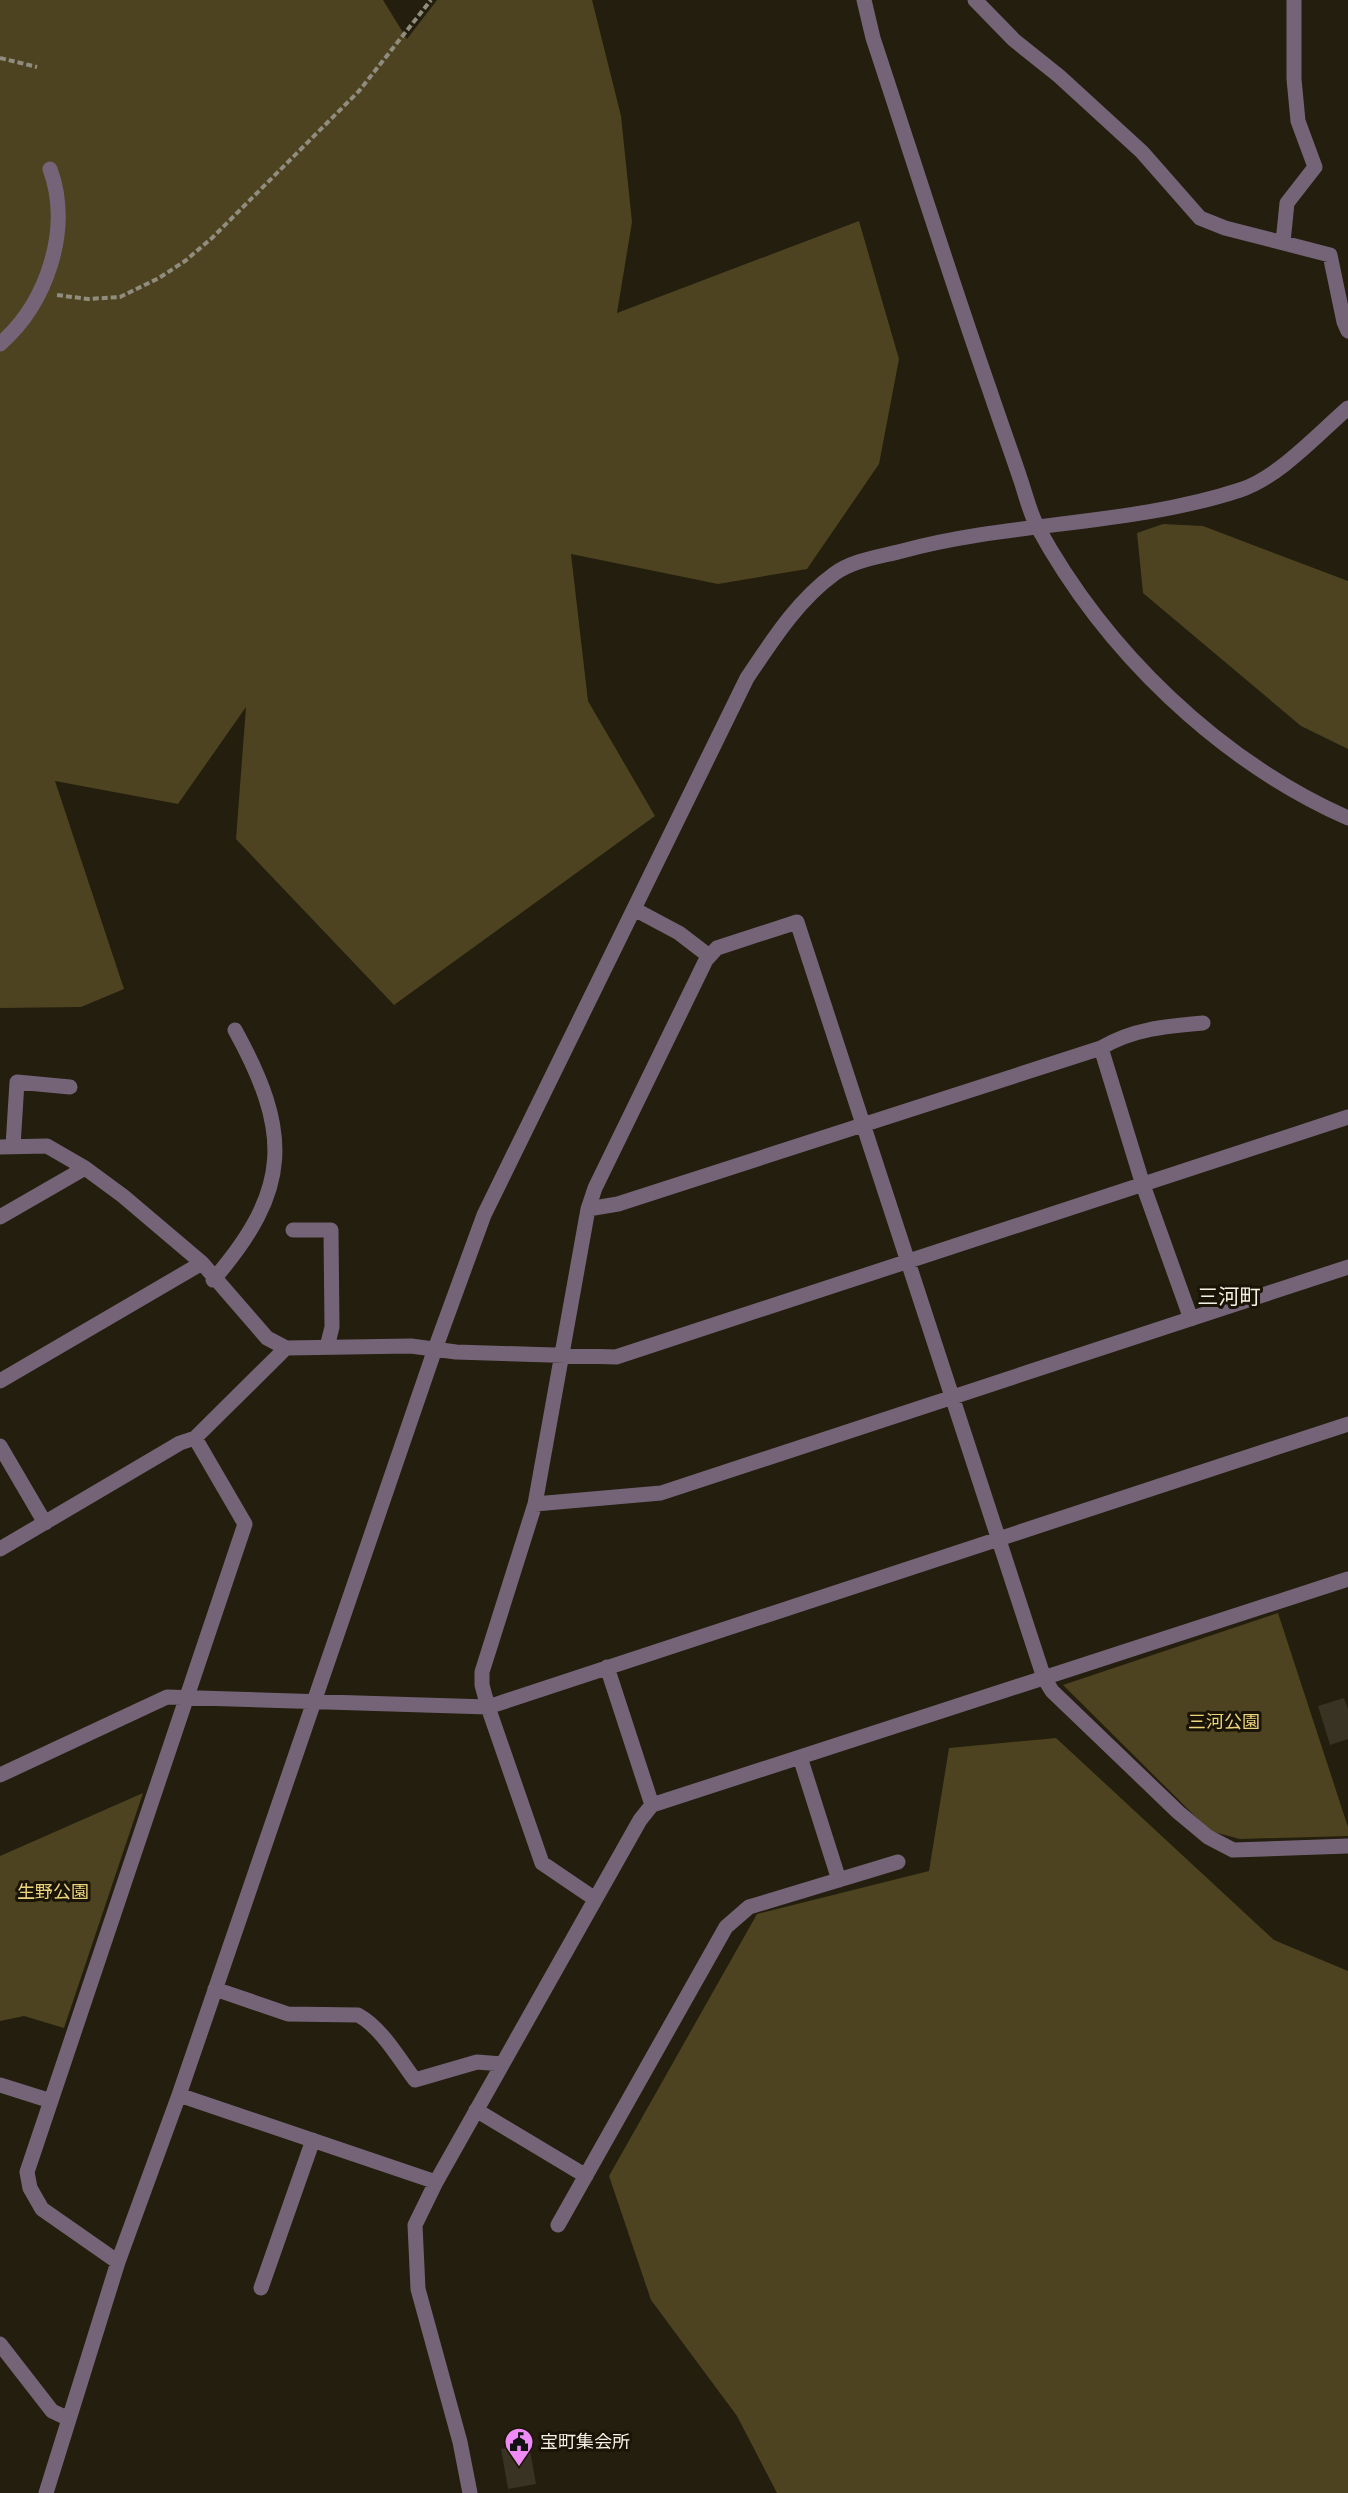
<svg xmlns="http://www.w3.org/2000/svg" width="1348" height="2493" font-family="'Varela Round','Noto Sans JP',sans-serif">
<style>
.green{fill:#4d4320}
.building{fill:#383322}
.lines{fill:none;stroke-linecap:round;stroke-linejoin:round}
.path{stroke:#908c7e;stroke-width:4;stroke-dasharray:6 3;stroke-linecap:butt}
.minor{stroke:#756477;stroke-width:15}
.labels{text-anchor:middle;stroke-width:6;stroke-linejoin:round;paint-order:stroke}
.park-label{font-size:18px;fill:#edd47d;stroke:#191405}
.poi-label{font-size:18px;fill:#f3f0e5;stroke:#191405;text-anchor:start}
.quarter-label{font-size:21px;fill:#f3f0e5;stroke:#191405}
</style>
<rect width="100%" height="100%" fill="#231e0d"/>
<path class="green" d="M 0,0 L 383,0 L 407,39 L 437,0 L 592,0 L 621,116 L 632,222 L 617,313 L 859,221 L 899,359 L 879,464 L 807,569 L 718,584 L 571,554 L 588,701 L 655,816 L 394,1005 L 236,839 L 246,707 L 178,804 L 55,781 L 124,989 L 81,1007 L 0,1008 Z
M 1163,524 L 1203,526 L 1348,581 L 1348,749 L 1301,726 L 1143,593 L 1137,533 Z
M 1278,1613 L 1348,1827 L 1348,1836 L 1240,1839 L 1210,1831 L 1063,1685 Z
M 1056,1738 L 1274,1940 L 1348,1971 L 1348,2493 L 777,2493 L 737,2416 L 651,2300 L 609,2176 L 757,1914 L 929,1871 L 949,1748 Z
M 143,1793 L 64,2028 L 24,2016 L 0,2021 L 0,1856 Z"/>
<path class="building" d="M 1344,1698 L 1348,1709 L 1348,1739 L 1330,1745 L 1318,1706 Z
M 529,2444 L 536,2484 L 508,2489 L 501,2449 Z"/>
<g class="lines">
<path class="path" d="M 0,58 L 37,67
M 57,295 L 88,299 L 120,297 L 159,278 L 185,261 L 212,238 L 359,91 L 431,0"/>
<path class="minor" d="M 864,0 L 873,38 C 912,156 949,274 990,391 C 1000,421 1011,451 1021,481 C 1026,496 1030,513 1037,526 C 1105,651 1218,760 1348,818
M 975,0 L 1014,40 L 1059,76 L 1142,152 L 1200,218 L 1225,228 L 1330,255 L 1344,322 L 1348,331
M 1283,242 L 1287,203 L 1315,167 L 1298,121 L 1294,79 L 1294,0
M 0,344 C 47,303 72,229 50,169
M 634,909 L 679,933 L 709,956
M 1101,1048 C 1132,1029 1167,1026 1203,1023
M 13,1146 L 17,1082 L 70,1087
M 0,1147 L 47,1146 L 85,1168 L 123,1196 L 202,1263 L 267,1338 L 286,1348 L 411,1346 L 456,1352 L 616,1357 L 1348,1117
M 588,1209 L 618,1204 L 1101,1048 L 1143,1185 L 1191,1319
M 0,1217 L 85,1168
M 293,1230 L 331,1230 L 332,1327 L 327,1347
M 213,1280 C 292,1189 291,1132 235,1030
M 0,1381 L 202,1263
M 0,1446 L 45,1523
M 535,1504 L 661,1493 L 1348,1267
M 0,1549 L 180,1443 L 195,1438 L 286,1348
M 607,1667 L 652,1805
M 800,1757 L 839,1880
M 0,1775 L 167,1697 L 488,1707 L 1348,1424
M 595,1899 L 542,1863 L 488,1707 L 482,1685 L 482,1672 L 535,1504 L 588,1209 L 595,1188 L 706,960 L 717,948 L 797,922 L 1044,1678 L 1052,1691 L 1178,1812 L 1208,1837 L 1233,1850 L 1348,1846
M 215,1989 L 288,2014 L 358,2015 C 382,2028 399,2059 415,2080 L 477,2062 L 502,2064
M 0,2085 L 51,2101
M 179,2095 L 436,2182
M 476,2110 L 586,2176
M 558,2225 L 726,1927 L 749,1907 L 898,1862
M 118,2262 L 42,2209 L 30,2188 L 27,2172 L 245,1524 L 195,1438
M 261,2288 L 313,2140
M 0,2344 L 52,2411 L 69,2419
M 46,2493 L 118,2262 L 179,2095 L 435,1349 L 484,1215 L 747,678 C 772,641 797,601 834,574 C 853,560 879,557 902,551 C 1013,521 1130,526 1240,490 C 1278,478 1318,434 1348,408
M 470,2493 L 460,2442 L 418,2289 L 415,2225 L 436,2182 L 640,1820 L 652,1805 L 1348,1579"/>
</g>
<defs>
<g id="civic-pin" transform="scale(1.5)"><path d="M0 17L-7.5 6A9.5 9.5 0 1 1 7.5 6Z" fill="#ee8bf7" stroke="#191405"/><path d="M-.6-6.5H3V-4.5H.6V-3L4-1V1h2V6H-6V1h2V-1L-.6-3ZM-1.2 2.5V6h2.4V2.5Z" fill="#111"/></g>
</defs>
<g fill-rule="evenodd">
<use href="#civic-pin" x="519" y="2442"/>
</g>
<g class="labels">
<g class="park-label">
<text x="1224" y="1728">三河公園</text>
<text x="53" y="1898">生野公園</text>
</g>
<g class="poi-label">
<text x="540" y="2448">宝町集会所</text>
</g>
<g class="quarter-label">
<text x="1229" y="1304">三河町</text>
</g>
</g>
</svg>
